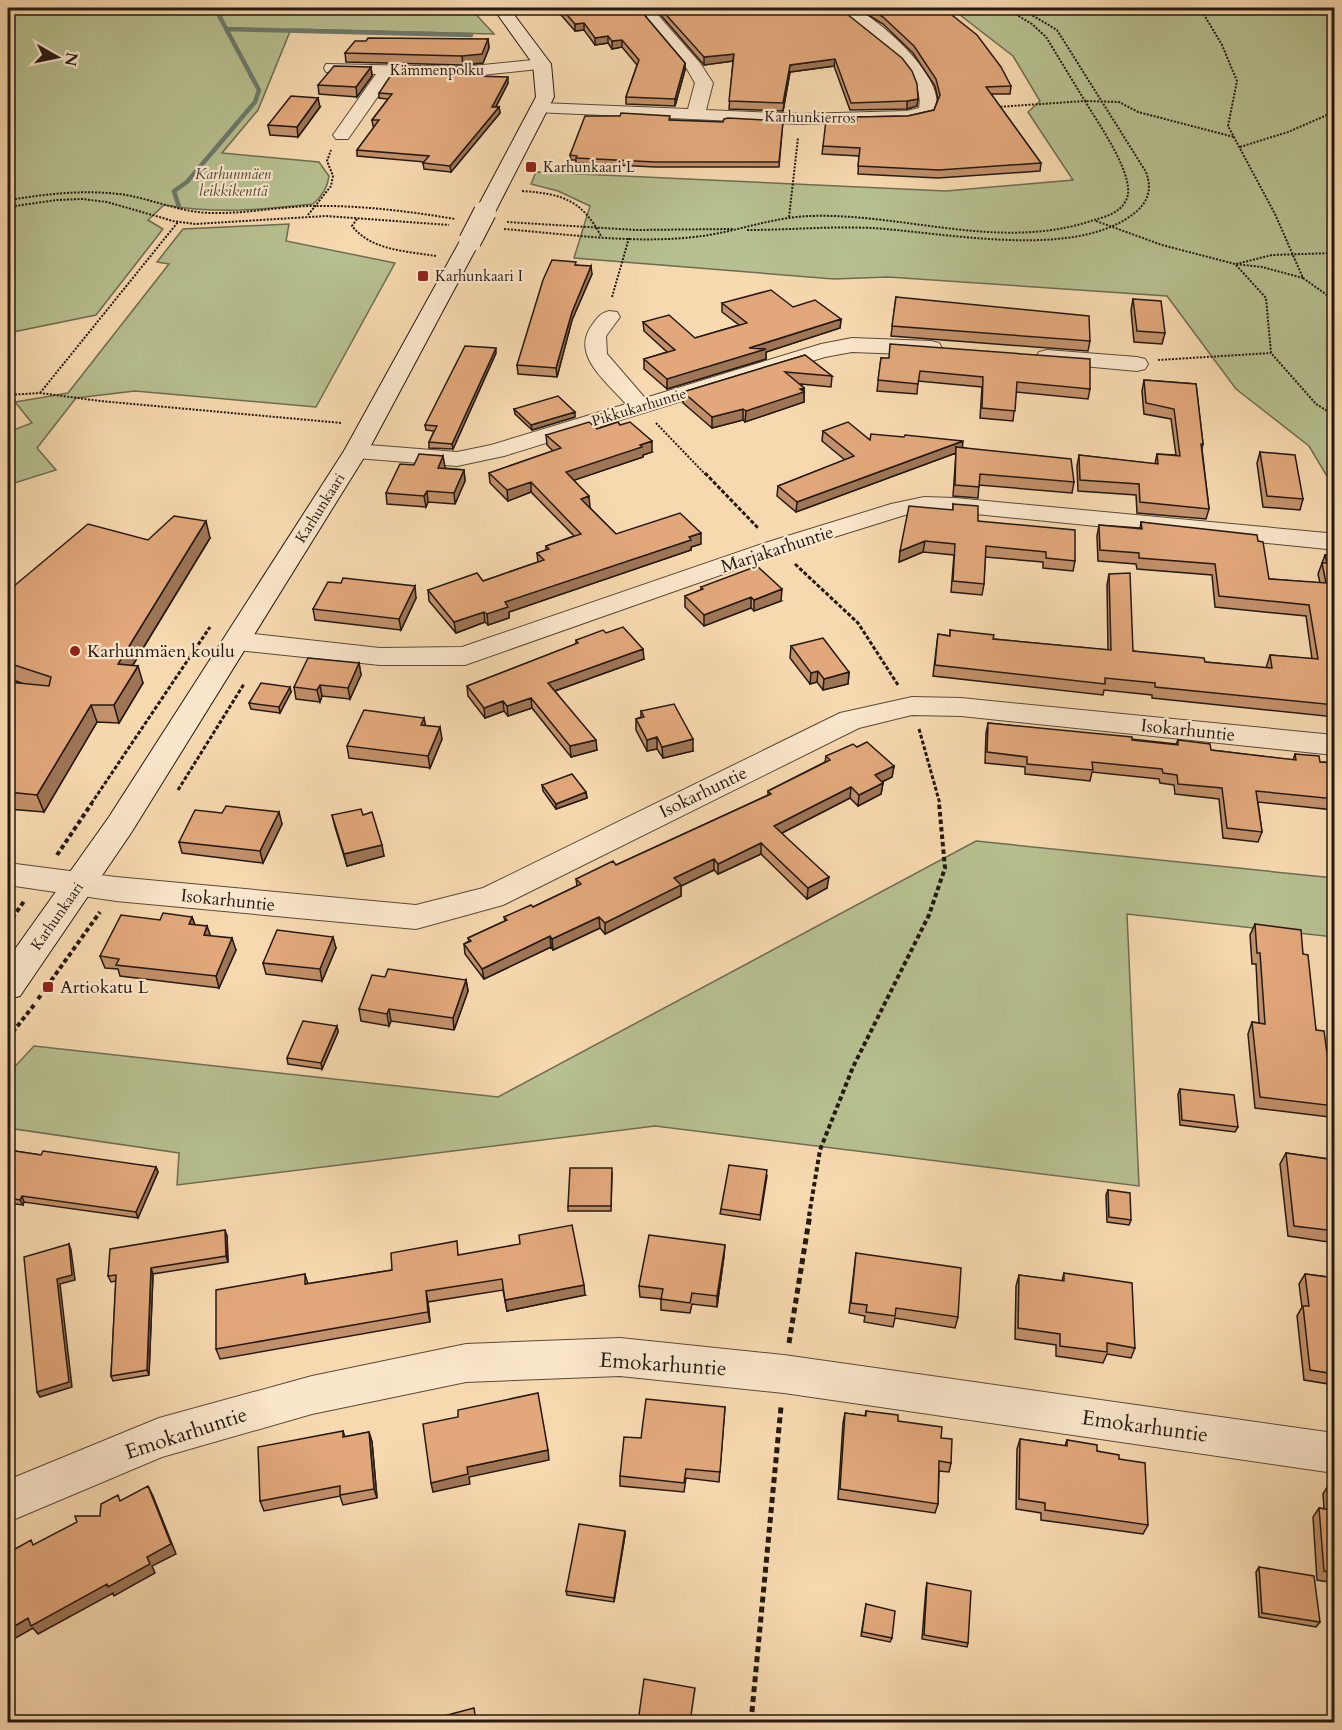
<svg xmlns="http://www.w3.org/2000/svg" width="1342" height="1730" font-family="Cardo,serif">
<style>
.green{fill:#b7c090;stroke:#6e6c52;stroke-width:1.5}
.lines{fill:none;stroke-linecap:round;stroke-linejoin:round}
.stream{stroke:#6d7a6d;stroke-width:4.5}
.street-casing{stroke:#59493a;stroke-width:2}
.secondary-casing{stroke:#241913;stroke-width:2}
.path-far3{stroke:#241913;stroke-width:2;stroke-dasharray:2 1.5;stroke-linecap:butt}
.path-far2{stroke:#241913;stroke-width:3;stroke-dasharray:4 2;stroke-linecap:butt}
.path-far1{stroke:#241913;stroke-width:4;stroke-dasharray:4.5 3;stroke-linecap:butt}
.path{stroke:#241913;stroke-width:5;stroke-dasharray:6 4;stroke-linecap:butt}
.street{fill:#fae6cb;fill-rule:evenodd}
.secondary{fill:#fae6cb;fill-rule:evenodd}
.secondary-bridge-casing{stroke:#241913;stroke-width:24;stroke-linecap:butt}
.secondary-bridge{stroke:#fae6cb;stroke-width:22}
.wall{fill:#c2906a;stroke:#241913;stroke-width:1.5}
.shaded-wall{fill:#9e7656;stroke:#241913;stroke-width:1.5}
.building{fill:#e2a87b;stroke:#241913;stroke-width:1.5}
.poi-dot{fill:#8f2418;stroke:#fae6cb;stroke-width:2}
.labels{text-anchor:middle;stroke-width:4.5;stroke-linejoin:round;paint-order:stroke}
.far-street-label{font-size:15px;fill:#241913;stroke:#fae6cb}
.far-poi-label{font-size:15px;fill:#241913;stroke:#fae6cb;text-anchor:start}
.far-park-label{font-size:15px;font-style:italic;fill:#504b38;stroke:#fae6cb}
.street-label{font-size:18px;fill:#241913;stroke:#fae6cb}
.poi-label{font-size:18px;fill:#241913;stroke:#fae6cb;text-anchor:start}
.near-street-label{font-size:21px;fill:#241913;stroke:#fae6cb}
</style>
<rect width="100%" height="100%" fill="#f7d9af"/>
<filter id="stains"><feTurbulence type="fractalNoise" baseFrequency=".00333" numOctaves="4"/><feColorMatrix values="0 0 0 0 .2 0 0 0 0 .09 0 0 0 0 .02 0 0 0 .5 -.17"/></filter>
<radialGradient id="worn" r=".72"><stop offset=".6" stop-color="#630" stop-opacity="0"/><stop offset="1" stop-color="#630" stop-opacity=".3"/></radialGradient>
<path class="green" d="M 8,8 L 470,8 L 494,34 L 291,29 L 258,110 L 222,153 L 319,162 L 329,176 C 328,187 321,197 313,204 C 259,210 218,214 164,205 L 148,220 L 163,229 L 96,315 L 8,333 Z
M 951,8 L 1334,8 L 1334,488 L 1309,446 L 1236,389 L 1167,296 L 888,277 L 834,279 L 574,258 L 590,206 L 558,191 L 531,184 L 536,172 L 946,191 L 1073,180 L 1028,112 L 1040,101 L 1013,56 Z
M 289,224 L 286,241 L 395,263 L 316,407 L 135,391 L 76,398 L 37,448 L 56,470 L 8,485 L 8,432 L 32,423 L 15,402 L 68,393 L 169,264 L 157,262 L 183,229 Z
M 976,841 L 1334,878 L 1334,937 L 1127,914 L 1139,1186 L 655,1126 L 177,1185 L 179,1153 L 8,1128 L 8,1074 L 34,1046 L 498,1097 Z"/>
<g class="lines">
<path class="stream" d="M 226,29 L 471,35
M 179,207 L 174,191 L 187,182 L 255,102 L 259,90 L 215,8"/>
<g class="street-casing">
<path id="street" d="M 642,8 L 656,8 L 657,14 L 700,63 L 713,83 L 706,110 L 801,114 L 907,111 L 919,108 C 927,61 860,38 837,8 C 842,7 851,6 855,8 C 881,21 954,84 933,115 L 907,121 L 801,124 L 535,112 L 532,108 L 535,104 L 541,103 L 688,109 L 695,83 L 687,69 L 643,18 Z
M 542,59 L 548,60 L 550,64 L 548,68 L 463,77 L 393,75 L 348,139 L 336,139 L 333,135 L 376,74 L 332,73 L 326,72 L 324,68 L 326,64 L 463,67 Z
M 609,311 L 617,312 L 620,317 L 606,336 L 607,354 L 645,398 L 821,344 L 852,338 L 931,341 L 939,343 L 942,348 L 939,353 L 931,355 L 852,352 L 825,357 L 504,456 L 457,466 L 356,458 L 348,456 L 344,451 L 348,446 L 356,444 L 457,452 L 491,445 L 626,404 C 607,382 570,355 592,325 C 597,318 600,313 609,311 Z
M 1047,350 L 1137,357 L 1145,359 L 1148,364 L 1145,369 L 1137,371 L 1039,362 L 1036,357 L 1039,352 Z
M 924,497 L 955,498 L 1327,533 L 1334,535 L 1334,547 L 1327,549 L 955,512 L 924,511 L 905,515 L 786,552 L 465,665 L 380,665 L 237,650 L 227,647 L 223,641 L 227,635 L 237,632 L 380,648 L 462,647 L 768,542 L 891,504 Z
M 912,697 L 961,698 L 1334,735 L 1334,755 L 961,716 L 912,715 L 859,728 L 503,905 L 416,929 L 116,901 L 8,885 L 8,863 L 116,877 L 416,905 L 483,888 L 840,713 Z
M 620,1338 L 784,1355 L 1334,1433 L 1334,1473 L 784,1393 L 620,1376 L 466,1382 L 312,1414 L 162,1457 L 8,1522 L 8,1480 L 159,1418 L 312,1376 L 466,1344 Z"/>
</g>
<g class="secondary-casing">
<path id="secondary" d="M 493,8 L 509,8 L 551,64 L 554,97 L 495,212 L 492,216 L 478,216 L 475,212 L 536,97 L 533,64 Z
M 470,235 L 477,237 L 480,241 L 368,451 L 131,833 L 20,996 L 8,999 L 8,959 L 109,817 L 344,451 L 460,241 L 463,237 Z"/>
</g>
<path class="path-far3" d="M 1200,8 L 1222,45 L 1237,81 L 1228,126 L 1275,214 L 1303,278 L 1334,300
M 1323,8 L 1334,12
M 997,107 L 1085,101 L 1046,37 L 1032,24 L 1005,8
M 1240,147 L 1288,132 L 1334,112
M 522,191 C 562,194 581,199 601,236
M 8,200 C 47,194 86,189 126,195 C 154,200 181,212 210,213 C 244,214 277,207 310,206 C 359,205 407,211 455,219
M 8,207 L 57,200 L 82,199 L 107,202 L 173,221 L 195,224 L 326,216 L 449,225
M 308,215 L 331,186 L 333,176 L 327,161 L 331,150
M 789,217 L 798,138
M 357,219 L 352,226 C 372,251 407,251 436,256
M 1096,221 L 1162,245 L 1235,264 L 1262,267 L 1303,278
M 507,222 L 636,230 L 734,229
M 504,229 C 567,234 631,244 694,237 C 734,233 771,217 811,216 C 905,213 1001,252 1094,220 C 1105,217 1119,213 1125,202 C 1140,181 1097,122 1085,101 L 1119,102 L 1138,112 L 1234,137
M 747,230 C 788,230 830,226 871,228 C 943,232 1071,260 1132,215 C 1147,204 1153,191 1146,172 L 1057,30 L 1020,8
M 1236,264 L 1272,255 L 1334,253
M 1236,265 L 1266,298 L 1271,353 L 1316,404 L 1334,415
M 612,297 L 629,238
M 1158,360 L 1271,353
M 40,393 L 178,222
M 8,395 L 40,393 L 100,401 L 342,423
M 656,423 L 706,475"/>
<path class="path-far2" d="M 705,473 L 759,529
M 795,564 L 858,623 L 898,685
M 919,729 L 940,804
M 178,790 L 244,684
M 91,804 L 210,627"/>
<path class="path-far1" d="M 57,855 L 92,803
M 8,924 L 25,900
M 38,999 L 100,912
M 8,1038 L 34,1005
M 809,1216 L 820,1150 L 853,1067 L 929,915 L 945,868 L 939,803"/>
<path class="path" d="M 789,1343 L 810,1214
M 751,1722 L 781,1407"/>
<use href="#street" class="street"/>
<use href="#secondary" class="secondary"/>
<g class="secondary-bridge-casing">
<path id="secondary-bridge" d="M 470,241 L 485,212"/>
</g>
<use href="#secondary-bridge" class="secondary-bridge"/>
</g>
<path class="wall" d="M 555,8 L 641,8 L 641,11 L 685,63 L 685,70 L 675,106 L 626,104 L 626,97 L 637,65 L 622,47 L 612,49 L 608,43 L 595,45 L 584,30 L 575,31 Z
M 657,8 L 841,8 L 918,99 L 917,106 L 907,109 L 850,110 L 834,66 L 790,72 L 783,111 L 729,109 L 733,61 L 704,65 L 659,13 Z
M 857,8 L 943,8 L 1011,86 L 1010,94 L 991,94 L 1041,163 L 1040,171 L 938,178 L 858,174 L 859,156 L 822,154 L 823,146 L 855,121 L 856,117 L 908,116 L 934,110 L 938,99 L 935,86 L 913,53 L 883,24 Z
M 488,39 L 489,48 L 483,63 L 463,65 L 346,62 L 345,53 Z
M 371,67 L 372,76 L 357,97 L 319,94 L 318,85 Z
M 477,76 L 508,83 L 496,107 L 499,107 L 500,113 L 451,172 L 424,169 L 423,163 L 425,162 L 357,156 L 357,150 L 375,126 L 373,126 L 372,120 L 388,99 L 379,98 L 379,93 Z
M 320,107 L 298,137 L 270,135 L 268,125 Z
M 670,120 L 723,122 L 783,121 L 779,167 L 655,167 L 576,163 L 576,160 L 571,160 L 570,155 Z
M 577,265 L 592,274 L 572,320 L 557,377 L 518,374 L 517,365 Z
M 896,297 L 1090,341 L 1088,351 L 891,336 Z
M 1133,299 L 1165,333 L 1162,344 L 1134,342 L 1131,310 Z
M 722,303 L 793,307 L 841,319 L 840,328 L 766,352 L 766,359 L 667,389 L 644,369 L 644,359 L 667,352 L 644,331 L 643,322 L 695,338 L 739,325 L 722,312 Z
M 496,353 L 453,449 L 429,448 L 429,442 L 434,431 L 426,430 L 425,425 Z
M 805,355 L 832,376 L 831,387 L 800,384 L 804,388 L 804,402 L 745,422 L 743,420 L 712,428 L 683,403 L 683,392 Z
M 881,358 L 1090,389 L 1088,399 L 1016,392 L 1013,421 L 980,418 L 982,387 L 918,381 L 917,394 L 877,391 Z
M 1144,380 L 1196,384 L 1203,444 L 1202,449 L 1209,509 L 1206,519 L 1137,513 L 1136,495 L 1078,491 L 1077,466 L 1079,455 L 1155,464 L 1157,454 L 1176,455 L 1171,419 L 1144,414 L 1142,391 Z
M 514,409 L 575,417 L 532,430 L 515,414 Z
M 597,429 L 652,452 L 643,455 L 643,457 L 574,480 L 590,507 L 589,507 L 616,534 L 701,544 L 691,547 L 691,550 L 509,612 L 509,618 L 488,625 L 485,622 L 456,633 L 429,601 L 428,590 L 483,581 L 538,562 L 537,553 L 546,550 L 546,546 L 574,536 L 531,492 L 508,501 L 490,483 L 489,473 L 553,451 L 547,445 L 546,435 Z
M 823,431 L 870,440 L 962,447 L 1074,482 L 1072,493 L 979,485 L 978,498 L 953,496 L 956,453 L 796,512 L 777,496 L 778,486 L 845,460 L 822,441 Z
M 1260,452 L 1303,499 L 1300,510 L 1263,507 L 1257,463 Z
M 443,456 L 444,468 L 464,470 L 465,481 L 455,504 L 428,502 L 426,507 L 387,504 L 386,493 L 414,465 Z
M 953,504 L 978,521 L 1075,561 L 1073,571 L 1043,568 L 1043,562 L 985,557 L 984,584 L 982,595 L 951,592 L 954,555 L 923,552 L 899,562 L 953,510 Z
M 1141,522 L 1258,541 L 1269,579 L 1320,583 L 1318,574 L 1325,555 L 1335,555 L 1335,717 L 1152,698 L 1152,695 L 1104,690 L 1103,695 L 933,676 L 938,634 L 950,636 L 950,630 L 993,639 L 1108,650 L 1107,585 L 1109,574 L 1133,651 L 1205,662 L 1266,668 L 1270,655 L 1312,659 L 1306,616 L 1215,607 L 1212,575 L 1137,569 L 1136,564 L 1098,561 L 1097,536 L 1099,525 L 1140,528 Z
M 210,538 L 133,665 L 143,683 L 119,723 L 97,722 L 44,812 L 8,809 L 8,682 L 24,684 L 8,678 L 8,591 L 148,540 Z
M 701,587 L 781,601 L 754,611 L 751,608 L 704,626 L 685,607 L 685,596 L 701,590 Z
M 416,598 L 401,630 L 315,620 L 313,609 Z
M 606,633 L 644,659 L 555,691 L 597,750 L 571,757 L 532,708 L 508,716 L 504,711 L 485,718 L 468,696 L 467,686 L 576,644 L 576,640 Z
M 791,646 L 849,672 L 848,684 L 823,690 L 817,682 L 810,684 L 790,658 Z
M 359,663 L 361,675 L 350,699 L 322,696 L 320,702 L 296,699 L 294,687 Z
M 291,692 L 280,713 L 251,709 L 249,703 Z
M 641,711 L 693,751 L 663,758 L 657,749 L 647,751 L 636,730 L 636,719 L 641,717 Z
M 424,718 L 425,725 L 442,739 L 430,768 L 349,758 L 347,746 Z
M 988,723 L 1176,744 L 1178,740 L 1211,750 L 1293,760 L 1295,754 L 1320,762 L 1335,763 L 1335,813 L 1334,810 L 1258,802 L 1262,832 L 1258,842 L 1223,838 L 1219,799 L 1175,794 L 1174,785 L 1160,783 L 1159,779 L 1092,772 L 1090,781 L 1025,774 L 1025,767 L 985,763 L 986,733 Z
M 857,747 L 894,766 L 892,777 L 882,782 L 883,783 L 881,794 L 858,806 L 850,798 L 782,833 L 827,888 L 807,899 L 761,854 L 718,874 L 714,870 L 681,886 L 681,896 L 605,934 L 600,928 L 553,950 L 551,947 L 484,979 L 465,954 L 464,944 L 469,941 L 468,938 L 505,921 L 504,917 L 533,907 L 577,886 L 576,879 L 616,865 L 768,795 L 768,791 L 825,762 L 826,756 Z
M 542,785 L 586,792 L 587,798 L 556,809 L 543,791 Z
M 222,813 L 282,824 L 263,863 L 182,853 L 179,842 Z
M 332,815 L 363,815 L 384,856 L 347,866 L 335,827 Z
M 192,917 L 195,925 L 210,936 L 236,950 L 219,988 L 120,976 L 118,969 L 105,968 L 100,956 L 160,920 Z
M 1255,924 L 1303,954 L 1316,1030 L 1334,1106 L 1329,1117 L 1255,1108 L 1248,1034 L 1252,1022 L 1259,1023 L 1256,964 L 1252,964 L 1250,935 Z
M 336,948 L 322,981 L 266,974 L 263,963 Z
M 385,977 L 466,980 L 468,991 L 454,1030 L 391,1021 L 389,1026 L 361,1021 L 359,1009 Z
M 337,1026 L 338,1032 L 322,1069 L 288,1064 L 287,1058 Z
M 1180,1089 L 1238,1127 L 1235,1132 L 1180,1125 L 1178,1094 Z
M 8,1150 L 41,1155 L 156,1167 L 158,1172 L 138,1218 L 24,1202 L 23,1205 L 8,1203 Z
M 1286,1153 L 1335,1160 L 1335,1243 L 1288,1236 L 1280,1164 Z
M 612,1173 L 611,1211 L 568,1211 L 568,1206 Z
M 767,1176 L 760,1220 L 720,1214 L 721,1209 Z
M 1108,1190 L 1131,1220 L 1129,1225 L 1107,1222 L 1106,1195 Z
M 227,1236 L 228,1262 L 153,1274 L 149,1375 L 113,1381 L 111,1376 L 116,1281 L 111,1282 L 108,1276 Z
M 856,1253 L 958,1317 L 955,1328 L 895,1318 L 893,1327 L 864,1322 L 865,1316 L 849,1313 Z
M 459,1255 L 585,1295 L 507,1311 L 503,1290 L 428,1302 L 430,1322 L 220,1359 L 216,1349 L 305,1274 L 308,1284 L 392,1270 Z
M 724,1256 L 717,1307 L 692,1304 L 690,1313 L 661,1310 L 661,1299 L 640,1297 L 639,1286 Z
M 1064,1273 L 1135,1348 L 1131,1358 L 1107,1354 L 1103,1363 L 1056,1356 L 1056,1345 L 1015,1339 L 1016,1286 L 1019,1275 L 1062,1281 Z
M 1305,1274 L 1335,1278 L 1335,1385 L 1304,1380 L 1297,1316 L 1302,1307 L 1299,1284 Z
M 725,1407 L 719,1482 L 686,1478 L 684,1492 L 620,1486 L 620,1476 L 641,1438 Z
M 866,1411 L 898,1421 L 941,1438 L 951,1463 L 949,1472 L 939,1471 L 938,1504 L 935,1513 L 838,1499 L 843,1423 L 845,1413 L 865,1416 Z
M 343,1431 L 345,1437 L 369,1432 L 372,1442 L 377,1498 L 343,1505 L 340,1496 L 264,1511 L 260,1501 Z
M 1020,1439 L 1065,1446 L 1067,1440 L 1119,1459 L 1148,1525 L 1143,1534 L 1041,1520 L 1041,1513 L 1016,1509 L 1017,1449 Z
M 1329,1484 L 1335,1485 L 1335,1583 L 1317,1580 L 1313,1517 L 1319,1508 L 1324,1509 L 1323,1494 Z
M 625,1535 L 614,1602 L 567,1595 L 566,1591 Z
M 1259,1567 L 1320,1622 L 1316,1627 L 1259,1617 L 1256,1572 Z
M 927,1583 L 968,1643 L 967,1647 L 922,1639 L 926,1588 Z
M 866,1604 L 892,1638 L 890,1642 L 861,1636 Z"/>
<path class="shaded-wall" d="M 584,23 L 584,30 L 575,31 L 575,24 Z
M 608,36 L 608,43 L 595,45 L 595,38 Z
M 488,39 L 489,48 L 483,63 L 463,65 L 462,56 Z
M 622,40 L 622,47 L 612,49 L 612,41 Z
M 734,54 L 733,61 L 704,65 L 704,57 Z
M 835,59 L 834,66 L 790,72 L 783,111 L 790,65 Z
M 685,63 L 685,70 L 675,106 L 675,99 Z
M 371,67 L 372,76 L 357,97 L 356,87 Z
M 508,77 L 508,83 L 493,112 L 492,107 Z
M 318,98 L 320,107 L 298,137 L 297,127 Z
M 918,99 L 917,106 L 907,109 L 907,101 Z
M 499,107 L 500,113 L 451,172 L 450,166 Z
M 591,266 L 592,274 L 572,320 L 557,377 L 556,368 L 572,312 Z
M 841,319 L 840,328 L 766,352 L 766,359 L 667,389 L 667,379 L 749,348 Z
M 496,348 L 496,353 L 453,449 L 452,444 Z
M 804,388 L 804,402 L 745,422 L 746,411 Z
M 743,409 L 743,420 L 712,428 L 712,417 Z
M 575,412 L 575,417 L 532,430 L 531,425 Z
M 652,441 L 652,452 L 643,455 L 643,457 L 566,483 L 566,472 Z
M 963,441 L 962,451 L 956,447 L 956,453 L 796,512 L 797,502 Z
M 443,456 L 445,467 L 440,479 L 438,468 Z
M 464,470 L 465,481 L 455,504 L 454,493 Z
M 531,482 L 531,492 L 508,501 L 507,490 Z
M 427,491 L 428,502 L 426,507 L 424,496 Z
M 589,496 L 590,507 L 582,510 L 581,499 Z
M 206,521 L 210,538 L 123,681 L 118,664 Z
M 701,533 L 701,544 L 691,547 L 691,550 L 509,612 L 509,618 L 488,625 L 487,614 L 505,602 Z
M 925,541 L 923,552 L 899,562 L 900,551 Z
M 415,586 L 416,598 L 401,630 L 399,619 Z
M 782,589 L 781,601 L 754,611 L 754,600 Z
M 751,597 L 751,608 L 704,626 L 704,615 Z
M 484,612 L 485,622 L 456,633 L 454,622 Z
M 643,649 L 644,659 L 549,693 L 548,683 Z
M 359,663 L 361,675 L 350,699 L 348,688 Z
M 138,666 L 143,683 L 119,723 L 114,705 Z
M 818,671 L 817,682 L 810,684 L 811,673 Z
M 849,672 L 848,684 L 823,690 L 824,679 Z
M 320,685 L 322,696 L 320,702 L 317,690 Z
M 290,687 L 291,692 L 280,713 L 279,707 Z
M 531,698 L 532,708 L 508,716 L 507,706 Z
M 503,701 L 504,711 L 485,718 L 484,708 Z
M 91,705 L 97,722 L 44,812 L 37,795 Z
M 424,718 L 426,729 L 421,725 Z
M 440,727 L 442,739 L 430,768 L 428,756 Z
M 657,737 L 657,749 L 647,751 L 647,740 Z
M 693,739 L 693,751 L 663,758 L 662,747 Z
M 596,740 L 597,750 L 571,757 L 570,746 Z
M 894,766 L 892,777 L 873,786 L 875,775 Z
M 883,783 L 881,794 L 858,806 L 859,795 Z
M 851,787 L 850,798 L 774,837 L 774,826 Z
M 586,792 L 587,798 L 556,809 L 556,804 Z
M 279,812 L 282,824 L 263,863 L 260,851 Z
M 761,843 L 761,854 L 718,874 L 718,864 Z
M 382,845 L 384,856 L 347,866 L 344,854 Z
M 714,859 L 714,870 L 681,886 L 681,896 L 605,934 L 605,923 L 674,878 Z
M 829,877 L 827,888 L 807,899 L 808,888 Z
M 192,917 L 196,928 L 189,924 Z
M 599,917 L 600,928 L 553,950 L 552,939 Z
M 207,926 L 211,937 L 204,935 Z
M 550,936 L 551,947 L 484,979 L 482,969 Z
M 333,937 L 336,948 L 322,981 L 320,969 Z
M 232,938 L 236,950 L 219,988 L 216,976 Z
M 466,980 L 468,991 L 454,1030 L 453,1018 Z
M 389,1009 L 391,1021 L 389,1026 L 387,1014 Z
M 337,1026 L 338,1032 L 322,1069 L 321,1063 Z
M 156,1167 L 158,1172 L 138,1218 L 136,1212 Z
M 22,1196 L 24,1202 L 23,1205 L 20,1200 Z
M 225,1230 L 227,1236 L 228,1262 L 226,1256 Z
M 69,1244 L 71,1250 L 75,1280 L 60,1284 L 72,1387 L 40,1397 L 37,1392 L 57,1279 Z
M 725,1245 L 724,1256 L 717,1307 L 717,1296 Z
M 151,1268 L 153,1274 L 149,1375 L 147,1370 Z
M 584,1285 L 585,1295 L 507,1311 L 505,1300 Z
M 426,1291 L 428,1302 L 430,1322 L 428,1312 Z
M 369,1432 L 372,1442 L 377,1498 L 374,1489 Z
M 548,1450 L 549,1460 L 469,1477 L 470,1484 L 433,1492 L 431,1483 L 467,1467 Z
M 148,1486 L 153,1496 L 176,1554 L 152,1566 L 155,1573 L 114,1596 L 113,1593 L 38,1634 L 33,1628 L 12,1640 L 8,1634 L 8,1630 L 28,1618 L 107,1584 L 147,1557 Z
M 625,1531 L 625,1535 L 614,1602 L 614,1598 Z"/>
<path class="building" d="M 561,8 L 641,8 L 641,11 L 685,63 L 675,99 L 626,97 L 639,60 L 622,40 L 612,41 L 608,36 L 595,38 L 584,23 L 575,24 Z
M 660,8 L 841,8 L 847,14 L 902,58 L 912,71 L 917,84 L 918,99 L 907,101 L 851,103 L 835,59 L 790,65 L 783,103 L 729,101 L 734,54 L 704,57 Z
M 869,8 L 943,8 L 977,35 L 1001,67 L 1011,86 L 986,87 L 1041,163 L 939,170 L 858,166 L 860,148 L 823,146 L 826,120 L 857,121 L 856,117 L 908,116 L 934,110 L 940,95 L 936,79 L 914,46 L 883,17 Z
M 368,38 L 488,39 L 482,54 L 462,56 L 345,53 L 355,41 L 366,41 Z
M 334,66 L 371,67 L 356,87 L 318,85 Z
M 393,72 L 476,72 L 475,76 L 508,77 L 492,107 L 499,107 L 450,166 L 423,163 L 429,156 L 357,150 L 379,120 L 372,120 L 392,94 L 379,93 Z
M 291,96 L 318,98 L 297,127 L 268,125 Z
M 621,113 L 670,116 L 669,120 L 723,122 L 724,119 L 728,118 L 783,121 L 779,162 L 655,162 L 576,158 L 577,156 L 570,155 L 585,116 L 620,116 Z
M 552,260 L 576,262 L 575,265 L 591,266 L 572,312 L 556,368 L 517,365 L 543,280 Z
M 771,290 L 793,307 L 815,300 L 841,319 L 749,348 L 766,349 L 667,379 L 644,359 L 675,350 L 643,322 L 669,315 L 695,338 L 747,323 L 722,303 Z
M 896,297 L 1089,316 L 1090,341 L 892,326 Z
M 1133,299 L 1161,301 L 1165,333 L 1137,331 Z
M 890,344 L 1090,359 L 1090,389 L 1017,382 L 1015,411 L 982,408 L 983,377 L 920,371 L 918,384 L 878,380 L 881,358 L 889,358 Z
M 465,346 L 496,348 L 452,444 L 429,442 L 437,426 L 425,425 Z
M 805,355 L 832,376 L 785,372 L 804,388 L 800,389 L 804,392 L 746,411 L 743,409 L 712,417 L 683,392 Z
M 1144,380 L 1196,384 L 1203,444 L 1201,444 L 1209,509 L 1140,502 L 1139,484 L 1080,480 L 1079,455 L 1158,464 L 1157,454 L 1180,456 L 1174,409 L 1146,403 Z
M 558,396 L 575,412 L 531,425 L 514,409 Z
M 589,422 L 597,429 L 618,422 L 620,425 L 630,422 L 652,441 L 640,445 L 642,447 L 566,472 L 589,496 L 581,499 L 616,534 L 680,513 L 701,533 L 689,537 L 691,540 L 505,602 L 508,607 L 487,614 L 484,612 L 454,622 L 428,590 L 477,573 L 483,581 L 544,560 L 537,553 L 549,549 L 546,546 L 581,534 L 531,482 L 507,490 L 489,473 L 561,448 L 546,435 Z
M 848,422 L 870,440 L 871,434 L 904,437 L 905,435 L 963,441 L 797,502 L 778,486 L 854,456 L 823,431 Z
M 956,447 L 1071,459 L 1074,482 L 980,474 L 979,487 L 955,485 Z
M 1260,452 L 1295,455 L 1303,499 L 1267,496 Z
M 419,454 L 443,456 L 438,468 L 464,470 L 454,493 L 427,491 L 424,496 L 386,493 L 400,464 L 414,465 Z
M 953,504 L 978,506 L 978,521 L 1075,530 L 1075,561 L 1046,558 L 1046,552 L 986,546 L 984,584 L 953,581 L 955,544 L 925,541 L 900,551 L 909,506 L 953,510 Z
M 174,516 L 206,521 L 118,664 L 138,666 L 114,705 L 91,705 L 37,795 L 8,792 L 8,682 L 49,686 L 51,677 L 8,663 L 8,591 L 88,524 L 148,540 Z
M 1141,522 L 1257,535 L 1258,541 L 1263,542 L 1269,579 L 1326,583 L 1322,563 L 1327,563 L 1325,555 L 1335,555 L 1335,705 L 1155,687 L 1155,683 L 1105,678 L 1105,684 L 935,665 L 938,634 L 950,636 L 950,630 L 994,635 L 993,639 L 1111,650 L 1109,574 L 1130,573 L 1133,651 L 1204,658 L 1205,662 L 1272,668 L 1270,655 L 1318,659 L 1309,605 L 1219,596 L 1215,564 L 1139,558 L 1139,553 L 1100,550 L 1099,525 L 1142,529 Z
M 757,566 L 782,589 L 754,600 L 751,597 L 704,615 L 685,596 L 703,589 L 701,587 Z
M 343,578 L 415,586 L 399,619 L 313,609 L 328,582 L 341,583 Z
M 623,627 L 643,649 L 548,683 L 596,740 L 570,746 L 531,698 L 507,706 L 503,701 L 484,708 L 467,686 L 578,643 L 576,640 L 603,630 L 606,633 Z
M 823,638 L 849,672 L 824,679 L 818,671 L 811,673 L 791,646 Z
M 308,658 L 359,663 L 348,688 L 320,685 L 317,690 L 294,687 Z
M 261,683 L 290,687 L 279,707 L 249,703 Z
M 674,704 L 693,739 L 662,747 L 657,737 L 647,740 L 636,719 L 644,717 L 641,711 Z
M 364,710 L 424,718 L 421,725 L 440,727 L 428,756 L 347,746 Z
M 988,723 L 1132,737 L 1132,740 L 1178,745 L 1178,740 L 1210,744 L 1211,750 L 1296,760 L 1295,754 L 1319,756 L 1320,762 L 1335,763 L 1335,799 L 1256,791 L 1262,832 L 1227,828 L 1222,788 L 1178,784 L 1177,775 L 1163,773 L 1162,769 L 1092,762 L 1093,770 L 1027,764 L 1027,757 L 987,752 Z
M 867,742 L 894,766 L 875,775 L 883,783 L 859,795 L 851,787 L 774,826 L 829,877 L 808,888 L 761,843 L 718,864 L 714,859 L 674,878 L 681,885 L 605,923 L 599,917 L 552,939 L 550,936 L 482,969 L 464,944 L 471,941 L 468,938 L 507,920 L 504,917 L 531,905 L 533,907 L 581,884 L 576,879 L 613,861 L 616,865 L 771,794 L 768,791 L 830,760 L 826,756 L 853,744 L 857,747 Z
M 572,774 L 586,792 L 556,804 L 542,785 Z
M 226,806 L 279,812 L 260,851 L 179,842 L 195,810 L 222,813 Z
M 361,809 L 363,815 L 372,812 L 382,845 L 344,854 L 332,815 Z
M 163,913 L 192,917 L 189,924 L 207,926 L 204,935 L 232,938 L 216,976 L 116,965 L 119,959 L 100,956 L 121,915 L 160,920 Z
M 1255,924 L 1301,930 L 1303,954 L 1308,955 L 1316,1030 L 1324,1031 L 1334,1106 L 1260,1097 L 1252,1022 L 1265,1024 L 1260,953 L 1257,953 Z
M 277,930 L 333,937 L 320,969 L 263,963 Z
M 388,969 L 466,980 L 453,1018 L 389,1009 L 387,1014 L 359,1009 L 372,975 L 385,977 Z
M 303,1021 L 337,1026 L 321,1063 L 287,1058 Z
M 1180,1089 L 1234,1095 L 1238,1127 L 1182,1120 Z
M 8,1150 L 41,1155 L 43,1151 L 156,1167 L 136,1212 L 22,1196 L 20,1200 L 8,1198 Z
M 1286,1153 L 1335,1160 L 1335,1231 L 1294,1226 Z
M 729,1165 L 767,1170 L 760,1215 L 721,1209 Z
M 570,1168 L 612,1168 L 611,1206 L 568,1206 Z
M 1108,1190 L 1130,1193 L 1131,1220 L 1109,1217 Z
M 572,1225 L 584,1285 L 505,1300 L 502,1279 L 426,1291 L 428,1312 L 216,1349 L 216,1290 L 305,1274 L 305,1284 L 392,1270 L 391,1253 L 457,1241 L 458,1255 L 520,1244 L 519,1235 Z
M 225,1230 L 226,1256 L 151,1268 L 147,1370 L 111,1376 L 116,1275 L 108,1276 L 110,1249 Z
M 649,1235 L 725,1245 L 717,1296 L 692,1293 L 690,1303 L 661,1299 L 663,1289 L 639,1286 Z
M 69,1244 L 72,1275 L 57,1279 L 69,1382 L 37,1392 L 24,1257 Z
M 856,1253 L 961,1268 L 958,1317 L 896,1308 L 895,1316 L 866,1312 L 867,1305 L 851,1303 Z
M 1064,1273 L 1132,1283 L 1135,1348 L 1107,1343 L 1107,1352 L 1060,1346 L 1060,1334 L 1018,1328 L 1019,1275 L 1064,1281 Z
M 1305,1274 L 1335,1278 L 1335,1374 L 1310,1370 L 1303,1306 L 1309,1306 Z
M 538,1393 L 548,1450 L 467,1467 L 468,1474 L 431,1483 L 423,1424 L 458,1417 L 458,1410 Z
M 646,1399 L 725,1407 L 720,1472 L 686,1469 L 684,1483 L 620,1476 L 624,1437 L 641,1438 Z
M 866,1411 L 898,1415 L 898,1421 L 942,1427 L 941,1438 L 952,1439 L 951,1463 L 939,1461 L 938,1504 L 840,1489 L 845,1413 L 866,1416 Z
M 343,1431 L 343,1437 L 369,1432 L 374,1489 L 340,1495 L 340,1486 L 260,1501 L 258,1447 Z
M 1020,1439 L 1067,1446 L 1067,1440 L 1097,1445 L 1097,1451 L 1119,1455 L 1119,1459 L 1145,1463 L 1148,1525 L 1045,1510 L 1045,1503 L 1019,1499 Z
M 1329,1484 L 1335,1485 L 1335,1573 L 1324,1571 L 1319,1508 L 1332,1510 Z
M 148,1486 L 171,1544 L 147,1557 L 150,1564 L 108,1587 L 107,1584 L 31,1626 L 28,1618 L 8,1630 L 8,1553 L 31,1540 L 33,1545 L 77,1522 L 75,1516 L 100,1516 L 101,1504 L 118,1495 L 120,1501 Z
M 579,1524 L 625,1531 L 614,1598 L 566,1591 Z
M 1259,1567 L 1314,1576 L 1320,1622 L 1262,1613 Z
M 927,1583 L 971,1591 L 968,1643 L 924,1635 Z
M 866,1604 L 895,1611 L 892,1638 L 862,1632 Z
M 644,1679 L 695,1688 L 690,1722 L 638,1722 Z
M 474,1708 L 476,1722 L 421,1722 Z"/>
<g class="poi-dot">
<rect x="525" y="161" width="12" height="12" rx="3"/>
<rect x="417" y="270" width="12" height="12" rx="3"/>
<circle cx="75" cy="651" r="6"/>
<rect x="42" y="981" width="12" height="12" rx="3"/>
</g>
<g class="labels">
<g class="far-street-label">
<text x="437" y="75">Kämmenpolku</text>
<text transform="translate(810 117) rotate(1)" y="5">Karhunkierros</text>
<text transform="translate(639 407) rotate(-17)" y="5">Pikkukarhuntie</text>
<text transform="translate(320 508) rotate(-58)" y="5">Karhunkaari</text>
<text transform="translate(57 916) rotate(-55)" y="5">Karhunkaari</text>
</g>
<g class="far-poi-label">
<text x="543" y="172">Karhunkaari L</text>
<text x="435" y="281">Karhunkaari I</text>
</g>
<g class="far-park-label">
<text x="233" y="179">Karhunmäen<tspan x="233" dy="17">leikkikenttä</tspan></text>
</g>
<g class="street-label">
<text transform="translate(777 549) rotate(-18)" y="6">Marjakarhuntie</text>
<text transform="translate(1188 730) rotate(6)" y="6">Isokarhuntie</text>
<text transform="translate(703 792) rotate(-26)" y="6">Isokarhuntie</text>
<text transform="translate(228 900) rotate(6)" y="6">Isokarhuntie</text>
</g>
<g class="poi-label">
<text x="87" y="657">Karhunmäen koulu</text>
<text x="60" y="993">Artiokatu L</text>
</g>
<g class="near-street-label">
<text transform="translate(663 1364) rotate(4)" y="7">Emokarhuntie</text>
<text transform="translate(1145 1426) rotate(8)" y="7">Emokarhuntie</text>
<text transform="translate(186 1433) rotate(-18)" y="7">Emokarhuntie</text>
</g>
</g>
<rect width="1342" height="1730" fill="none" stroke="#f7d9af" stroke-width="30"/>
<rect x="9" y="9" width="1324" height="1712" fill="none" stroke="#241913" stroke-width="3"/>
<rect x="15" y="15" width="1312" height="1700" fill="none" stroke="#241913" stroke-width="1.5"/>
<g transform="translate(57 57) rotate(99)" stroke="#fae6cb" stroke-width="4.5" paint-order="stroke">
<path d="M0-4.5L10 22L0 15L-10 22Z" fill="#241913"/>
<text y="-9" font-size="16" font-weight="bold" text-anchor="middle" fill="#241913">N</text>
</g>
<rect width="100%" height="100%" filter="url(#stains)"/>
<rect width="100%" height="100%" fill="url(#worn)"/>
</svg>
